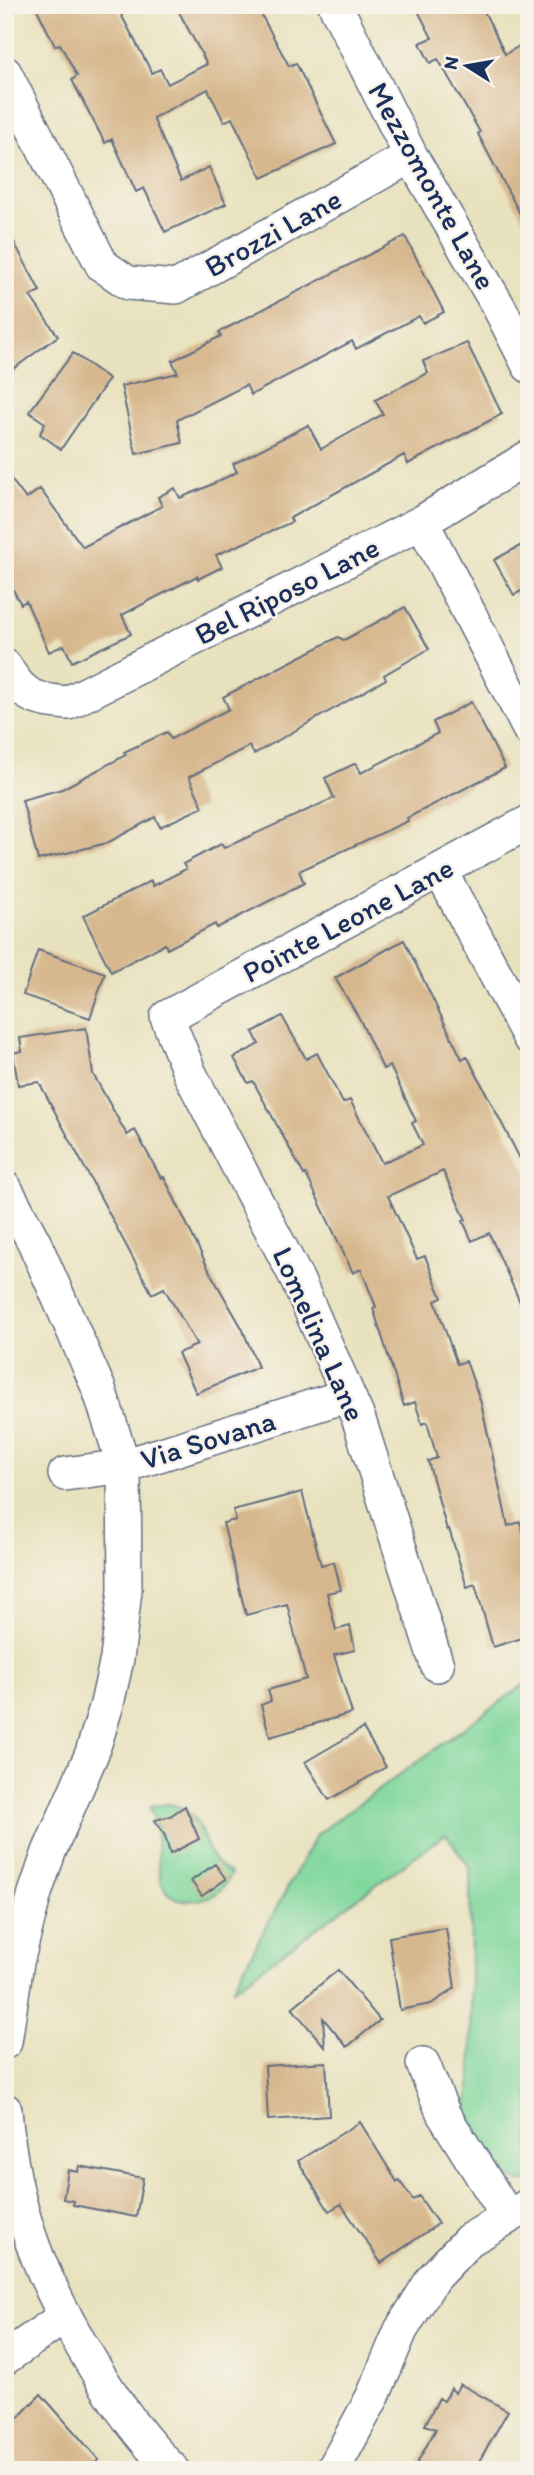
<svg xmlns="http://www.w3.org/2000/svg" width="534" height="2475" font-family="Itim,sans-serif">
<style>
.green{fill:#80d79c;stroke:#4e837d;stroke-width:2}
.building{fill:#d7b78d}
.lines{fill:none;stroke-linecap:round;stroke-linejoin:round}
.minor-casing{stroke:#636e80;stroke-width:36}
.minor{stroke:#fff;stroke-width:33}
.labels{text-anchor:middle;stroke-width:5;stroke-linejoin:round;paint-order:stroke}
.street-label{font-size:30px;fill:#1b2f5e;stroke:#f7f3e8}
</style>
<rect width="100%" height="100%" fill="#f7f3e8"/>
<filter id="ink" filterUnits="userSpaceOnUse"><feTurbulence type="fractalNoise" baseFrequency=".0143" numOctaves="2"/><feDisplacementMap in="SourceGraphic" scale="14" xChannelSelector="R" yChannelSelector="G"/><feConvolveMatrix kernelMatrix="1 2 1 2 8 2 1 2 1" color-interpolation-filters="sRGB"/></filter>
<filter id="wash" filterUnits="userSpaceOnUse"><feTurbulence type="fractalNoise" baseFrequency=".00686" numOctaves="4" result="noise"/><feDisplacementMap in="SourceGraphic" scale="28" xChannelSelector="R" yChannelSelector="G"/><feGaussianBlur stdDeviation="1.57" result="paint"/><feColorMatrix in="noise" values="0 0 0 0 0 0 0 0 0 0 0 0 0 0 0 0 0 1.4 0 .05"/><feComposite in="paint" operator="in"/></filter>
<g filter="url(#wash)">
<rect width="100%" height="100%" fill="#e9e2bf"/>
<path class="green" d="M 529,1681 L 529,2180 L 522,2182 L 502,2175 L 465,2117 L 472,2075 L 470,1868 L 446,1834 L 232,1990 L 316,1835 Z
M 170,1804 C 213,1814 195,1857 231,1873 C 224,1888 216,1898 199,1900 C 150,1906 160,1863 157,1833 C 156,1824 152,1815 150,1806 Z"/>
<g id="blocks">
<path class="building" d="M 35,5 L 116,5 L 152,73 L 160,69 L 168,84 L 207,64 L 179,12 L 192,5 L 256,5 L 289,66 L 296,63 L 336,144 L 262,178 L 232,118 L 224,122 L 208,89 L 153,118 L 181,181 L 209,167 L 226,204 L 165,232 L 144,188 L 136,192 L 112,139 L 105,143 L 72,80 L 77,76 L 60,44 L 55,46 Z
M 415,5 L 481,5 L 505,54 L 521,45 L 529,59 L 529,231 L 478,134 L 480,132 L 438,59 L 430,63 L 420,43 L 432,38 Z
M 5,225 L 40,291 L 30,296 L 58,336 L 5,375 Z
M 405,236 L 444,312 L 423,323 L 419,316 L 356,349 L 352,341 L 251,395 L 246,385 L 177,420 L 182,443 L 136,454 L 121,386 L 178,373 L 172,361 L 221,336 L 219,332 Z
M 467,343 L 502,414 L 408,464 L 404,455 L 290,518 L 292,522 L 216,555 L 222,567 L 198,579 L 197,576 L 122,615 L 131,634 L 72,662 L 64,645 L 49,652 L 26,601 L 21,604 L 5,576 L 5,471 L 26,499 L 40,489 L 83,547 L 162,506 L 158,497 L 175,488 L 180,498 L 202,489 L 237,472 L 233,464 L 308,425 L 321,449 L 383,414 L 375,400 L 428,373 L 423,361 Z
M 73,353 L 109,379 L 61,449 L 40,434 L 45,423 L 29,412 Z
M 529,541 L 529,587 L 514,595 L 494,560 Z
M 405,607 L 429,649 L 384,675 L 386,679 L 254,754 L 249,746 L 189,777 L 203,807 L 160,827 L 155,817 L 107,843 L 38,860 L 22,800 L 62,789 L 126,755 L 124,752 L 167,732 L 171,739 L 229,709 L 223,697 L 338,637 L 344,640 Z
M 471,702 L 505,768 L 407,818 L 408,821 L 299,871 L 304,883 L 217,928 L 215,924 L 167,949 L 165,944 L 111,972 L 83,916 L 151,881 L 153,886 L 186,869 L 183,864 L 221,844 L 224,848 L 334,798 L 325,778 L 356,763 L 361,773 L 438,733 L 433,722 Z
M 404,940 L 462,1059 L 467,1056 L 529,1176 L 529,1322 L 489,1233 L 472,1241 L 463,1221 L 466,1220 L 443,1171 L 388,1196 L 417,1259 L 425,1256 L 442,1298 L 435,1301 L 457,1364 L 466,1361 L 481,1403 L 508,1526 L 520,1522 L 529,1551 L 529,1636 L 493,1647 L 475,1584 L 467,1587 L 449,1529 L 447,1530 L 428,1461 L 437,1458 L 427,1422 L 422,1424 L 415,1402 L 404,1406 L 373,1308 L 376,1307 L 361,1269 L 353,1273 L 306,1174 L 304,1175 L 253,1081 L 248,1083 L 234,1058 L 259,1044 L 253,1032 L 282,1016 L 306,1059 L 317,1053 L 343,1103 L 350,1100 L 382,1163 L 423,1145 L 412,1123 L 416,1121 L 390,1066 L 383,1069 L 359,1018 L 335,978 Z
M 38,950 L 105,973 L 90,1018 L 23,995 Z
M 86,1028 L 93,1074 L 127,1135 L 135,1130 L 161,1178 L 164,1177 L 211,1274 L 242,1328 L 258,1367 L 196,1393 L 178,1353 L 197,1345 L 164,1288 L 152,1294 L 39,1082 L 18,1085 L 13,1053 L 22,1051 L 20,1038 Z
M 302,1492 L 321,1565 L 334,1562 L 341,1590 L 327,1593 L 336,1630 L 350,1626 L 355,1650 L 334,1655 L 352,1713 L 270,1737 L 261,1705 L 271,1701 L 268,1690 L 306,1679 L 287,1604 L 246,1615 L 223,1523 L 236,1520 L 233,1510 Z
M 363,1728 L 386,1767 L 329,1800 L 305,1762 Z
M 185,1806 L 199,1839 L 170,1854 L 165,1836 L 155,1820 L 170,1816 Z
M 215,1864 L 226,1879 L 202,1896 L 191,1881 Z
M 446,1928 L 455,1988 L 431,2004 L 400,2010 L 389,1937 Z
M 338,1970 L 380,2020 L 347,2047 L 323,2018 L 325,2047 L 292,2008 Z
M 326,2062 L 329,2116 L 268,2120 L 265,2066 Z
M 360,2122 L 397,2182 L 399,2180 L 413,2200 L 419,2196 L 438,2224 L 381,2263 L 341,2204 L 329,2211 L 298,2161 Z
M 79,2166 L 143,2178 L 136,2217 L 73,2205 L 74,2201 L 63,2199 L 68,2170 L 78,2172 Z
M 460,2384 L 508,2411 L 474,2470 L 413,2470 L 436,2429 L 425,2425 L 439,2398 L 444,2401 L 451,2388 L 455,2393 Z
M 41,2394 L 99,2460 L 87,2470 L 5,2470 L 5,2431 Z"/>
</g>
</g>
<g filter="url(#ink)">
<use href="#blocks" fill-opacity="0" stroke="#636e80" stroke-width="2"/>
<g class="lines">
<g class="minor-casing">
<path id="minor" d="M 335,5 L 411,156 L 500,309 L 529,366
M 5,73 L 102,265 L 128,283 L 176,287 L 411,156
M 422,522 L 529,729
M 5,666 C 23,697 34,700 68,703 L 422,522 L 529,457
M 440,870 L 529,1037
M 5,1188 L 34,1242 L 99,1389 L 124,1466 L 125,1590 L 117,1659 L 107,1704 L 92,1753 L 49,1852 L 35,1893 L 17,1962 L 5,2042
M 65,1474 L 124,1466 L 348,1395
M 437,1665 L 359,1420 L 297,1279 L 190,1074 L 167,1017 L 529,822
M 423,2064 L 444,2115 L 508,2217
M 5,2110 C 13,2210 39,2275 90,2360 C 113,2399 140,2438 173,2470
M 5,2358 L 64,2317
M 333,2470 L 373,2396 L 401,2330 L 433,2278 L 469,2240 L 529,2205"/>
</g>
<use href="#minor" class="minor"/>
</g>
</g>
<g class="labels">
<g class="street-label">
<text transform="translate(432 186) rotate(61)" y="10">Mezzomonte Lane</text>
<text transform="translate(273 233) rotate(-29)" y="10">Brozzi Lane</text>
<text transform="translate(287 591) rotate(-27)" y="10">Bel Riposo Lane</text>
<text transform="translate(348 920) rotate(-28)" y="10">Pointe Leone Lane</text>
<text transform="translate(319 1334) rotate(66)" y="10">Lomelina Lane</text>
<text transform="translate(208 1440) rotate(-17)" y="10">Via Sovana</text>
</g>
</g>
<rect width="534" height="2475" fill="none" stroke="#f7f3e8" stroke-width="28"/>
<g transform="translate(467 66) rotate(281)" stroke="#f7f3e8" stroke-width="5" paint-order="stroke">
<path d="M0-5L12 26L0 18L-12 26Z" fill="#1b2f5e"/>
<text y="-10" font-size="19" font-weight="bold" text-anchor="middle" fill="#1b2f5e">N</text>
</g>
</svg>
